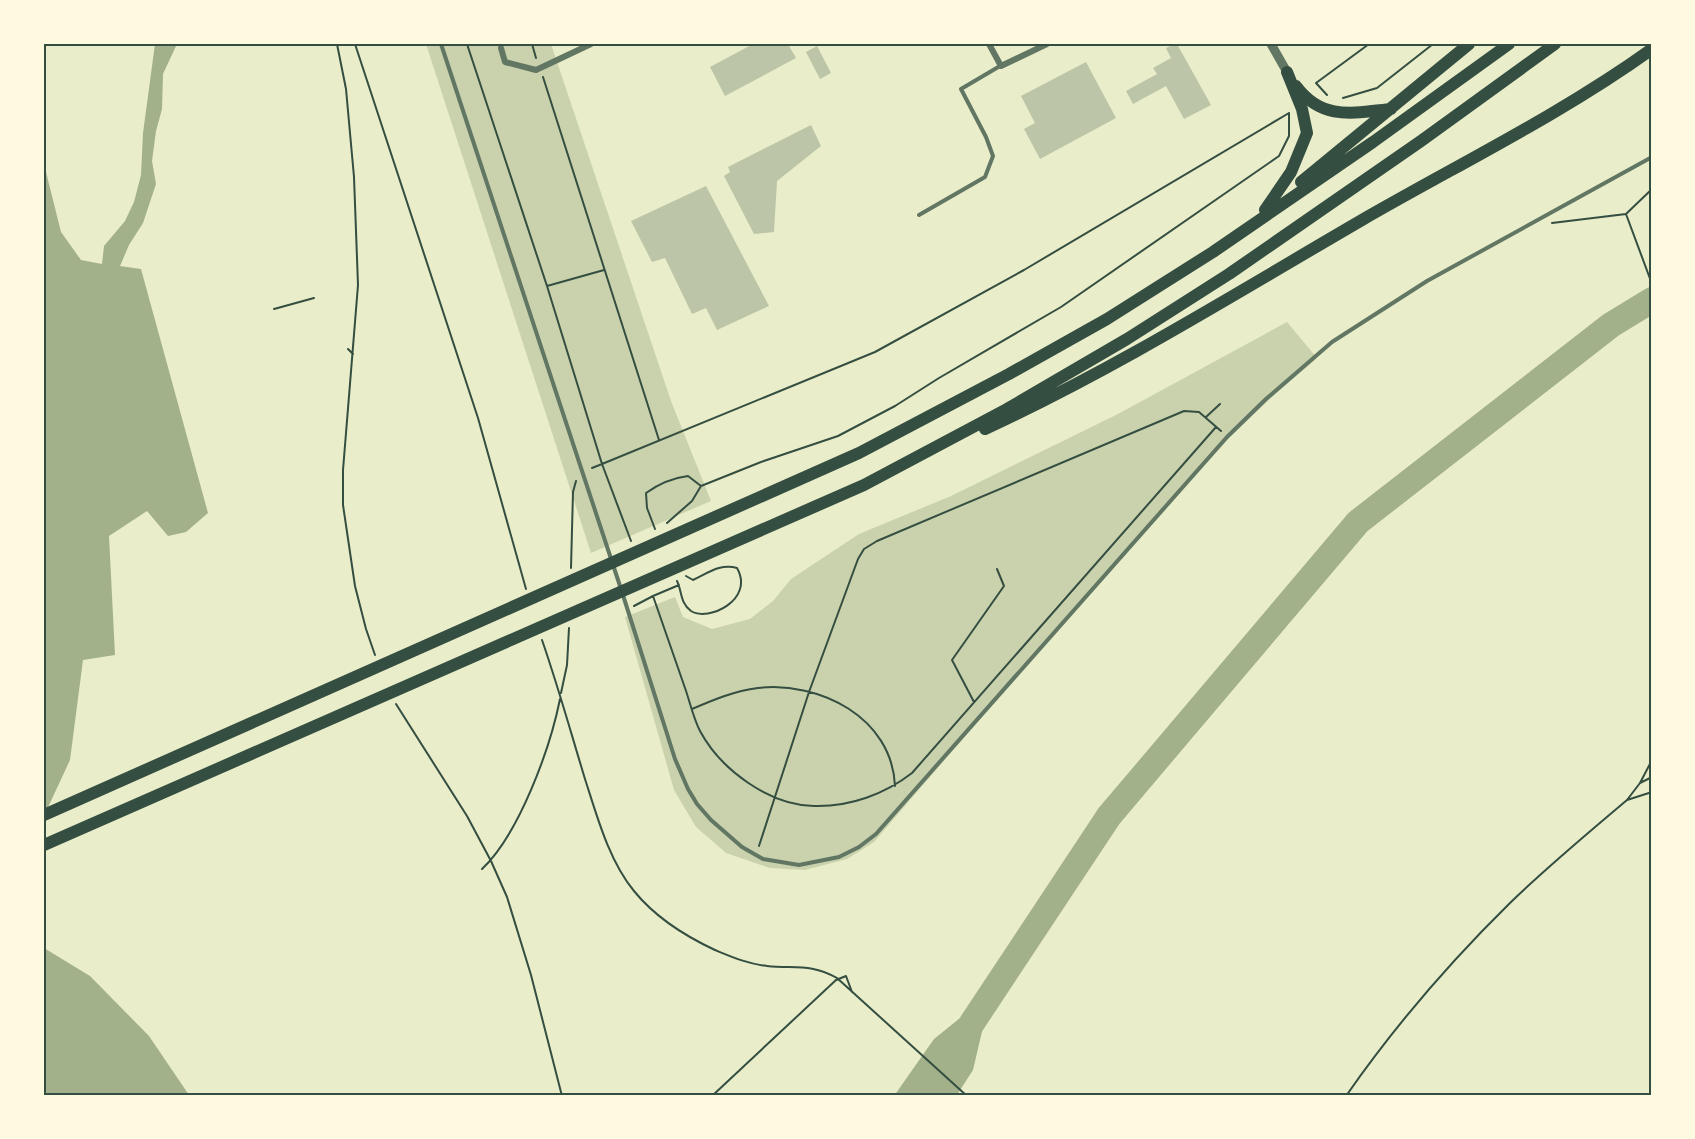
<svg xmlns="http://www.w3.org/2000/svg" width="1695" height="1139" font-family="'Public Sans',sans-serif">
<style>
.green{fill:#cad2ad}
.water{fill:#a3b18a}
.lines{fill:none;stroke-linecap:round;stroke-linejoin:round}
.river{stroke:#a3b18a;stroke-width:26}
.building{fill:#bcc5a7}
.path{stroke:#344e41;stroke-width:2}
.service{stroke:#617663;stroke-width:4}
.minor{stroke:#617663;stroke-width:6}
.tertiary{stroke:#617663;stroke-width:9}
.trunk{stroke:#344e41;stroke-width:12}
.neatline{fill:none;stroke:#344e41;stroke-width:2}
</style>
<rect width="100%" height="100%" fill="#e9edc9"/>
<path class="green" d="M 426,44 L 551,44 L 671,401 L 711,501 L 591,553 Z
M 1287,322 L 1317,358 L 1272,397 L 1230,437 L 1058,628 L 874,842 L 847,859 L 805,870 L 770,868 L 726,853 L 696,827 L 674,790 L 625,617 L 675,597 L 683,617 L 712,629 L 750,619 L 773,601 L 791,579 L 859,534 L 951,496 L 1118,414 Z"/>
<path class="water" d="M 155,44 L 177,44 L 163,74 L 162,109 L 156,131 L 152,161 L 156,184 L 143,223 L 129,245 L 120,266 L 141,269 L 208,513 L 186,532 L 168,536 L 147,511 L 109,536 L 115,655 L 83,660 L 70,760 L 44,816 L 44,164 L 61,232 L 81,260 L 102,264 L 104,246 L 125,221 L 134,202 L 141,175 L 143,133 Z
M 44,948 L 90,976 L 149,1036 L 189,1095 L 44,1095 Z
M 991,993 L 973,1070 L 957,1095 L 894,1096 L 934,1039 Z"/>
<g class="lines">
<path class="river" d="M 972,1023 L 1109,816 L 1358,522 L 1611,325 L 1652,300"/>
</g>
<path class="building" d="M 753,44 L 788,44 L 796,58 L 725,96 L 710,67 Z
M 1175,44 L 1177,44 L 1211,105 L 1184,119 L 1166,86 L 1133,104 L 1126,91 L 1157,74 L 1153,68 L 1171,58 L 1166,48 Z
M 817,46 L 831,73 L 820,79 L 806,52 Z
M 1086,62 L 1116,118 L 1040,159 L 1024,129 L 1035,123 L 1021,96 Z
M 811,125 L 821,146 L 777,181 L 774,232 L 754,234 L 724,176 L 730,172 L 728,167 Z
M 706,186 L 769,306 L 717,330 L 706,308 L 692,314 L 665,258 L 652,262 L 631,221 Z"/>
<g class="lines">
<path class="path" d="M 337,44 L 346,89 L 354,177 L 358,285 L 343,470 L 343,505 L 355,586 L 366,629 L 375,655
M 355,44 L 478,418 L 526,589
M 467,44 L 547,286 L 602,464 L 875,352 L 1024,270 L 1289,113
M 532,44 L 536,58
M 543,77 L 659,440
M 1327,95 L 1316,83 L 1369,44
M 1343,98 L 1377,88 L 1433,44
M 1626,214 L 1652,284
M 1552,223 L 1626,214 L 1652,189
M 547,286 L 604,270
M 274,309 L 314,298
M 348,349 L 353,354
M 1206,417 L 1220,404
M 592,468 L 602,464 L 631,541
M 701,486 L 761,462 L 838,436 L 895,406 L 939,378 L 1061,307 L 1279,156 L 1289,136 L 1289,113
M 655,529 L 647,508 L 646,493 C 660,483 672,478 688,476 L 701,486 L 692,501 L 667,523
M 571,568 L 573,492 L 576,481
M 677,581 C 682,591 680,603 691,611 C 708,622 755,600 737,568 C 721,563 708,573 693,580 L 686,576
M 679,585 L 653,596 C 664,627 674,657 685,688 C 690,702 693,717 700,731 C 721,770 769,805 814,806 C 850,807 885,794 912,773 L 1216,427
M 634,606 L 653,596
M 542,640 C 558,686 571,733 585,779 C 597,816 609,861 634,891 C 655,917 685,936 715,950 C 732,957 748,964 767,966 C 794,969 811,963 837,978 L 967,1096
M 561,693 L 567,665 L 569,628
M 974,702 L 952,660 L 1004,586 L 997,569
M 396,704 L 467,816 L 491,861 L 507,897 L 531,975 L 562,1096
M 692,709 C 713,700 734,691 758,688 C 819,681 892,717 895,786
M 1652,760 L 1640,783 L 1627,800 L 1652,792
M 1640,783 L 1652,777
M 759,846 L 809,692 L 858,559 L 864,549 L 877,541 L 1184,411 L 1199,412 L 1221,431
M 482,869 C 519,834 550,749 560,699
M 712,1096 L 836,980 L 846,976 L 852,992
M 1346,1096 C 1394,1027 1450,962 1510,903 C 1547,867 1587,834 1627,800"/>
<path class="service" d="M 441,44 L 622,592 L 675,759 L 688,789 L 697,804 L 711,820 L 742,847 L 763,859 L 799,865 L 839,857 L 859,847 L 876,834 L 1227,437 L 1266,399 L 1332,342 L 1427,281 L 1652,157
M 919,215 L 985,177 L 993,156 L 986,137 L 961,89 L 1000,66"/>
<path class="minor" d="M 989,44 L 1001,66 L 1047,44
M 501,48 L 505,62 L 536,70 L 591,44"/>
<path class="tertiary" d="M 1271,44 L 1287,72"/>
<path class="trunk" d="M 1296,86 C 1322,121 1353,113 1391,109
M 1301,182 L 1469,44
M 1265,210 L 1291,172 L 1307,133 L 1302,109 L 1287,72
M 985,429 C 1115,369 1238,292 1362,220 C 1459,164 1560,115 1652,49
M 44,815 L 859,453 L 1009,374 L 1107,319 L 1213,252 L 1373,142 L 1509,44
M 44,845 L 864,485 L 1007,409 L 1127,339 L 1229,274 L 1421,141 L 1555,44"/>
</g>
<rect width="1695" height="1139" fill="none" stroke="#fefae0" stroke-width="90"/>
<rect x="45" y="45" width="1605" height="1049" class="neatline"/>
</svg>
